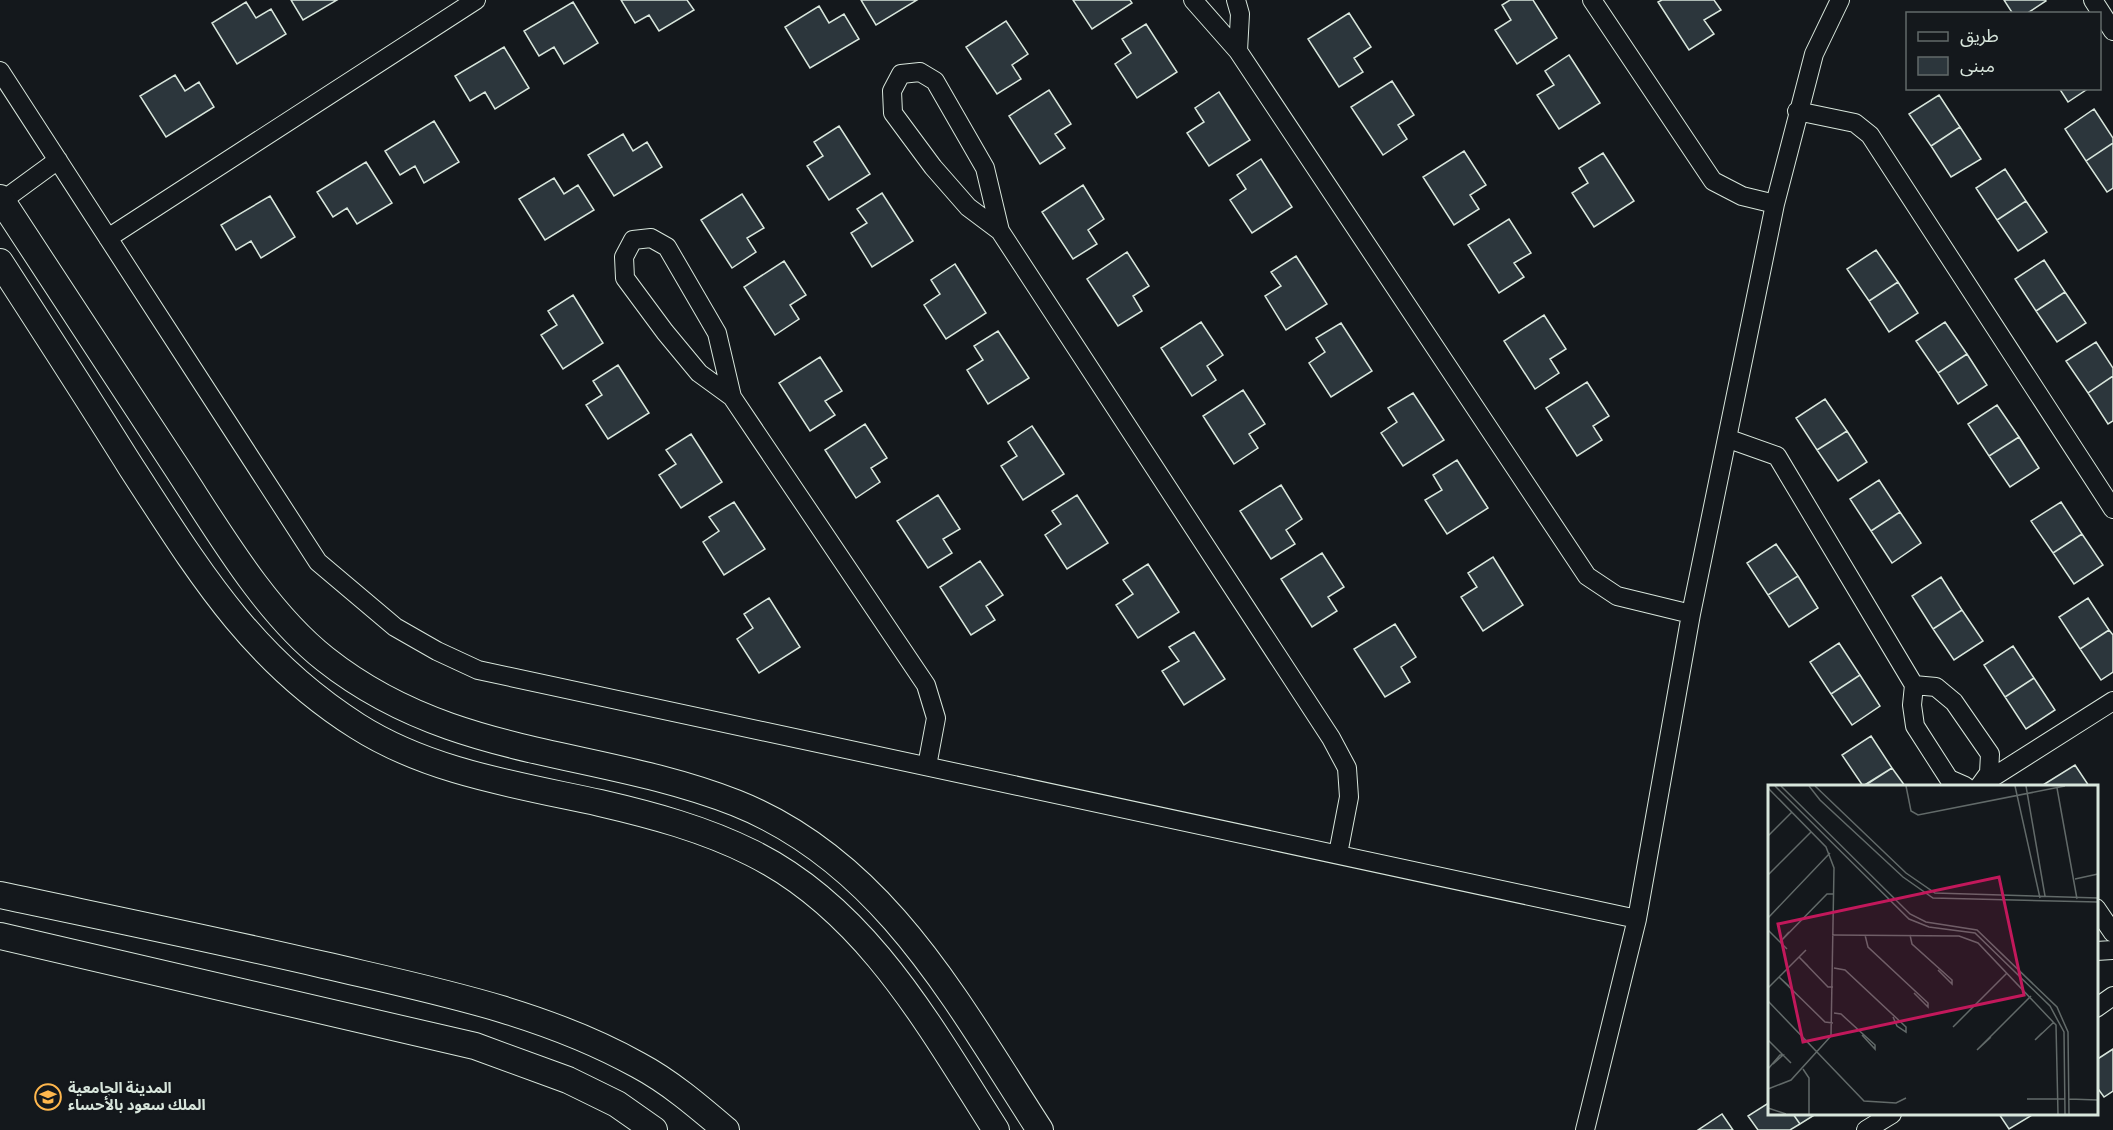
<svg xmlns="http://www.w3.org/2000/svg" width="2113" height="1130" font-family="'Fira Sans Condensed','Noto Sans Arabic',sans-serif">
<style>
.building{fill:#2c363c;stroke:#d8e6dc;stroke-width:1.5}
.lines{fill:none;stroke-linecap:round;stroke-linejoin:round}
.minor-casing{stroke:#d8e6dc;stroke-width:20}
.secondary-casing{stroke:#d8e6dc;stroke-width:28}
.minor{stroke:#14181c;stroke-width:18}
.secondary{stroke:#14181c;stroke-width:26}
.labels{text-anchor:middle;stroke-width:4.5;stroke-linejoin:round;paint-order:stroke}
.poi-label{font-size:15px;font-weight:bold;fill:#d8e6dc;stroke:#14181c;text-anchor:start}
.inset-road{fill:none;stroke:#626a69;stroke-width:1.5}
.view{fill:#c2185b;fill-opacity:0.15;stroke:#c2185b;stroke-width:3}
.inset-edge{fill:none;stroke:#d8e6dc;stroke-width:3}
</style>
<rect width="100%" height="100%" fill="#14181c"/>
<path class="building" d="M 291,0 L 337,0 L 303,20 Z
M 621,0 L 687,0 L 694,10 L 659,31 L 649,15 L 635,23 Z
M 861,0 L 917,0 L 876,25 Z
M 1073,0 L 1130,0 L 1132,3 L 1092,29 Z
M 1510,0 L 1533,0 L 1557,38 L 1517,64 L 1495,30 L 1511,20 L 1502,5 Z
M 1662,0 L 1714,0 L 1721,10 L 1704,20 L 1714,34 L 1689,50 L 1658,2 Z
M 2004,0 L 2045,0 L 2046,1 L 2026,14 L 2013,14 Z
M 246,2 L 256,18 L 271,9 L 286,34 L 237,64 L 212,23 Z
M 573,2 L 598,43 L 564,64 L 554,47 L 539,56 L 524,31 Z
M 819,6 L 829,23 L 844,14 L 859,39 L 810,68 L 785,27 Z
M 1349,13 L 1371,47 L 1354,58 L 1363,72 L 1339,87 L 1308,39 Z
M 1006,21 L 1028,54 L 1012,65 L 1021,79 L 997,94 L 966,47 Z
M 1146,24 L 1177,72 L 1137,98 L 1115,64 L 1131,53 L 1122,39 Z
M 504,47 L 529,88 L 495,109 L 485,92 L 470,101 L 455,76 Z
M 1569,55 L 1600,103 L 1559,129 L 1537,95 L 1554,85 L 1545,71 Z
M 175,75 L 185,91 L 199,82 L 214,107 L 166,137 L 140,96 Z
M 1392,81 L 1414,115 L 1398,125 L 1407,139 L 1383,155 L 1351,107 Z
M 2059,88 L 2089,88 L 2068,102 Z
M 1049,90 L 1071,124 L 1055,134 L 1065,148 L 1040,164 L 1009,116 Z
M 1219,92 L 1250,140 L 1209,166 L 1187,133 L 1204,122 L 1195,108 Z
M 1939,95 L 1960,127 L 1931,146 L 1909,114 Z
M 2094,109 L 2113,138 L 2113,143 L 2086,161 L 2065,129 Z
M 434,121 L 459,162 L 424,183 L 415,166 L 400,175 L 385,151 Z
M 839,126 L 870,174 L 829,200 L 807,166 L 823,156 L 814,142 Z
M 1960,127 L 1981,159 L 1951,177 L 1931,146 Z
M 623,134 L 633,151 L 647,142 L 662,167 L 614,196 L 588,155 Z
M 2113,143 L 2113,188 L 2107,192 L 2086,161 Z
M 1464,151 L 1486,185 L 1470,195 L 1479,209 L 1454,225 L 1423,177 Z
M 1603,153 L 1634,201 L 1594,227 L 1572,193 L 1588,183 L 1579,168 Z
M 1261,159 L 1292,207 L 1252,233 L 1230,200 L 1246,189 L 1237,175 Z
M 366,162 L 392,203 L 357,224 L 347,208 L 333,217 L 317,192 Z
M 2005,169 L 2026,201 L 1997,220 L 1976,188 Z
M 554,178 L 564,194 L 578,185 L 594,210 L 545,240 L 519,199 Z
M 1083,185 L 1104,219 L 1088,230 L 1097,244 L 1073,259 L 1042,212 Z
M 882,193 L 913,241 L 872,267 L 851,233 L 867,223 L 857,209 Z
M 742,194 L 764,228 L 747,238 L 756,252 L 732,268 L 701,220 Z
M 270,196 L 295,237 L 261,258 L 251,241 L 236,250 L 221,225 Z
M 2026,201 L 2047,232 L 2018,251 L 1997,220 Z
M 1509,219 L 1531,253 L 1514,263 L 1524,277 L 1499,293 L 1468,245 Z
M 1876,250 L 1898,282 L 1869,301 L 1847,269 Z
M 1127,252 L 1149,286 L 1133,296 L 1142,311 L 1118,326 L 1087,279 Z
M 1296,256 L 1327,304 L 1286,330 L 1265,296 L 1281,286 L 1271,272 Z
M 2044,260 L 2065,292 L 2036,311 L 2015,279 Z
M 784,261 L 806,295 L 790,305 L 799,319 L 775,335 L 744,287 Z
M 955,264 L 986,313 L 946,339 L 924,305 L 940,294 L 931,280 Z
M 1898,282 L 1918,313 L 1889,332 L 1869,301 Z
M 2065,292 L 2086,323 L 2057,342 L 2036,311 Z
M 573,295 L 603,343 L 563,369 L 541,335 L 557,325 L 548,311 Z
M 1544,315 L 1566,349 L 1550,359 L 1559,373 L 1535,389 L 1504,341 Z
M 1201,322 L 1223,355 L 1207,366 L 1216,380 L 1192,396 L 1161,348 Z
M 1945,322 L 1967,354 L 1938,373 L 1916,341 Z
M 1341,323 L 1372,371 L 1331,397 L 1309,363 L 1325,352 L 1316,338 Z
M 998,331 L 1029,378 L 988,404 L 967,370 L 983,360 L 974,346 Z
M 2096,342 L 2113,368 L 2113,376 L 2088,393 L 2066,361 Z
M 1967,354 L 1987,385 L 1958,404 L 1938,373 Z
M 820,357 L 842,391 L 825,401 L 835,415 L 810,431 L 779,383 Z
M 618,365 L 649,413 L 608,439 L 586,405 L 602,395 L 593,381 Z
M 2113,376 L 2113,421 L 2108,424 L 2088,393 Z
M 1587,382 L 1609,416 L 1593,426 L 1602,440 L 1577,456 L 1546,408 Z
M 1243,390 L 1265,424 L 1249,434 L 1258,448 L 1234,464 L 1203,416 Z
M 1413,393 L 1444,440 L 1403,466 L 1381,433 L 1397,422 L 1388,408 Z
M 1825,399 L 1847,431 L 1817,450 L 1796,418 Z
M 1997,405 L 2019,437 L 1989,456 L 1968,424 Z
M 865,424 L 887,458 L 871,468 L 880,482 L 856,498 L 825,450 Z
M 1032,426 L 1064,474 L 1023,500 L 1001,466 L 1017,456 L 1008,442 Z
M 1847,431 L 1867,462 L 1838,481 L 1817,450 Z
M 691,434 L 722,482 L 681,508 L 659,475 L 676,464 L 666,450 Z
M 2019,437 L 2039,468 L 2010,487 L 1989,456 Z
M 1457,460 L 1488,508 L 1447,534 L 1425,500 L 1442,490 L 1433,475 Z
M 1879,480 L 1900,512 L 1871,531 L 1850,499 Z
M 1281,485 L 1302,519 L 1286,530 L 1295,544 L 1271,559 L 1240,511 Z
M 938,495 L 960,529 L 943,539 L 952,553 L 928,568 L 897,521 Z
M 1077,495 L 1108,543 L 1067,569 L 1045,535 L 1061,524 L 1052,511 Z
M 734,502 L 765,549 L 724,575 L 703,542 L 719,531 L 709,517 Z
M 2061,502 L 2082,534 L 2053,553 L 2031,521 Z
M 1900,512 L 1921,543 L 1892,563 L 1871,531 Z
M 2082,534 L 2103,565 L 2074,584 L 2053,553 Z
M 1776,544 L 1798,576 L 1768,595 L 1747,563 Z
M 1322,553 L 1344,587 L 1328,597 L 1337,611 L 1312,627 L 1281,579 Z
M 1493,557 L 1523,605 L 1483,631 L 1461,597 L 1477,587 L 1468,573 Z
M 980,561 L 1003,595 L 986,606 L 995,620 L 971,635 L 940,587 Z
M 1148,564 L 1179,612 L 1138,638 L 1116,605 L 1133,594 L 1123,580 Z
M 1798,576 L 1818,608 L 1789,627 L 1768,595 Z
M 1941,577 L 1962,610 L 1933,629 L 1912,596 Z
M 769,598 L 800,647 L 759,673 L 737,639 L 753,628 L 744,614 Z
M 2088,598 L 2109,630 L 2080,649 L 2059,617 Z
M 1962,610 L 1983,641 L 1954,660 L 1933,629 Z
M 1395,624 L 1416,657 L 1401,667 L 1410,682 L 1385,697 L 1354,649 Z
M 2109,630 L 2113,635 L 2113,672 L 2101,680 L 2080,649 Z
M 1194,632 L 1225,679 L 1184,705 L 1162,671 L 1179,661 L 1169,647 Z
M 1839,643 L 1860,675 L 1831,694 L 1810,662 Z
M 2013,646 L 2034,678 L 2005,697 L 1984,665 Z
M 1860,675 L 1880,706 L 1852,725 L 1831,694 Z
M 2034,678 L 2055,710 L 2026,729 L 2005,697 Z
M 1871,736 L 1892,768 L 1863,786 L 1842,755 Z
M 2075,765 L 2089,786 L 2044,786 L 2043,785 Z
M 1892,768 L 1905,786 L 1864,786 Z
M 2113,1049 L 2113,1091 L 2104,1097 L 2096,1086 L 2096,1060 Z
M 1770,1102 L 1770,1114 L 1793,1114 L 1800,1124 L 1790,1130 L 1758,1130 L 1748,1116 Z
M 1722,1114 L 1733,1130 L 1698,1130 Z
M 1793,1114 L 1816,1114 L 1800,1124 Z
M 1999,1114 L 2034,1114 L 2009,1129 Z"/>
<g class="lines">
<g class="minor-casing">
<path id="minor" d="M 1193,0 L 1238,51 L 1587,576 L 1617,596 L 1691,614
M 1236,0 L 1240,14 L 1238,51
M 1592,0 L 1713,181 L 1742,196 L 1775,204
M 2093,0 L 2113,31
M 0,71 L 318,562 L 395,627 L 437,651 L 478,670 L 1637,919
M 1797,111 L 1855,123 L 1870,135 L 2113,509
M 2,201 L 58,160
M 1000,231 L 968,207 L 933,167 L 893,113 L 892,91 L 901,74 L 920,72 L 935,81 L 985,168 L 1000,231 L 1331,738 L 1347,768 L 1349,797 L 1338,854
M 108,238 L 476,0
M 732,397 L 717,333 L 667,247 L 651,238 L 633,240 L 624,257 L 625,278 L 665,332 L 699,373 L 732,397 L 926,685 L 936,718 L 927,766
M 1729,439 L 1777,456 L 1914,685 L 1912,705 L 1915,726 L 1949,779 L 1965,786
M 1914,685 L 1936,687 L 1954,702 L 1990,754 L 1989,773 L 1981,784
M 1979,786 L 2113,701
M 2096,908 L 2113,933
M 2096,951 L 2113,950
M 2096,1008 L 2113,996
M 1585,1130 L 1637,919 L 1691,614 L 1775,204 L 1814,54 L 1840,0
M 1866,1130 L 1892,1114"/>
</g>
<g class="secondary-casing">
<path id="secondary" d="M 0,198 C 57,286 115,374 173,462 C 216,527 263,610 325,659 C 451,759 595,748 736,803 C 884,862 958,1004 1040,1130
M 0,262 C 44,330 88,398 131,467 C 198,570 250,658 357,726 C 429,772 518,785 600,803 C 652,815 704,829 752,853 C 867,910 930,1027 996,1130
M 0,895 C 108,918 216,940 324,965 C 431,990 541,1011 638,1065 C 670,1082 699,1107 726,1130
M 0,936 L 475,1046 L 568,1080 L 617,1104 L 654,1130"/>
</g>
<use href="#minor" class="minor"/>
<use href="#secondary" class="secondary"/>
</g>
<defs>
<g id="university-ring" transform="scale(1.35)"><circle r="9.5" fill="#14181c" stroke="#ffb74d" stroke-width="1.5"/><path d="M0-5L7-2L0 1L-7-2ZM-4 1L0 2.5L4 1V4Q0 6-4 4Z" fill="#ffb74d"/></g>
</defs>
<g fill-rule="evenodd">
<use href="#university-ring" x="48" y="1097"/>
</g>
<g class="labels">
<g class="poi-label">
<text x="68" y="1093">المدينة الجامعية<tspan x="68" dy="17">الملك سعود بالأحساء</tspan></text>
</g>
</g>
<g transform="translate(1768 785)">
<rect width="330" height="330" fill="#14181c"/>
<path class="inset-road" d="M 7,1 L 141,134 L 161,142 L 207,148 L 282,221 L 296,247 L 297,329M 13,1 L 142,129 L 158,137 L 209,145 L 289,222 L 300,247 L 301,329M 41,1 L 52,15 L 135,92 L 165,113 L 330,117M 47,1 L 138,88 L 167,108 L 330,113M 138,1 L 143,26 L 150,30 L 297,1M 247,1 L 272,113M 258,1 L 277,111M 0,3 L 58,62 L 66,83 L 63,251 L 23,295 L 0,304M 289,3 L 309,114M 0,51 L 24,27M 0,90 L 43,47M 307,94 L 330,89M 0,133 L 62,68M 0,145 L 19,164M 21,147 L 12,157 L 59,109 L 65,109M 64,150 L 191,151 L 210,158 L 288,240 L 290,329M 97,150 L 100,162 L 160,218 L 160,222 L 146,208M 142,150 L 144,159 L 184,195 L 184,199 L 170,185M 40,181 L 31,172 L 60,202 L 65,202M 66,183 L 77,185 L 138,242 L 138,247 L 129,241 L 125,232M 21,201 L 11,192 L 57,237 L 65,238M 0,203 L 38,165M 0,216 L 96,316 L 128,318 L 138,313M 66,228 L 73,229 L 107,260 L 107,264 L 94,250M 199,228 L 185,242 L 239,188M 274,248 L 267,255 L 286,237M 223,252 L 209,265 L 263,211M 0,255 L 23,278M 0,284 L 12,270 L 15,270 L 5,279M 35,284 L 41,293 L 41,329M 259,314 L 297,314M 301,314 L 330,315M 0,323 L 18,329"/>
<path class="view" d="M 231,92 L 256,210 L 35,257 L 10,139 Z"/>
<rect width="330" height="330" class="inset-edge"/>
</g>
<rect x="1906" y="12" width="195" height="78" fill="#14181c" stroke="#626a69" stroke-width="1.5"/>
<rect x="1918" y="32" width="30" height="9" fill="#14181c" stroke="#626a69" stroke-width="1.5"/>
<text x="1960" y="42" font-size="18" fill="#d8e6dc">طريق</text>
<rect x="1918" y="57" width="30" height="18" fill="#2c363c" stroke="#626a69" stroke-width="1.5"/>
<text x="1960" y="72" font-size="18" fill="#d8e6dc">مبنى</text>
</svg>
